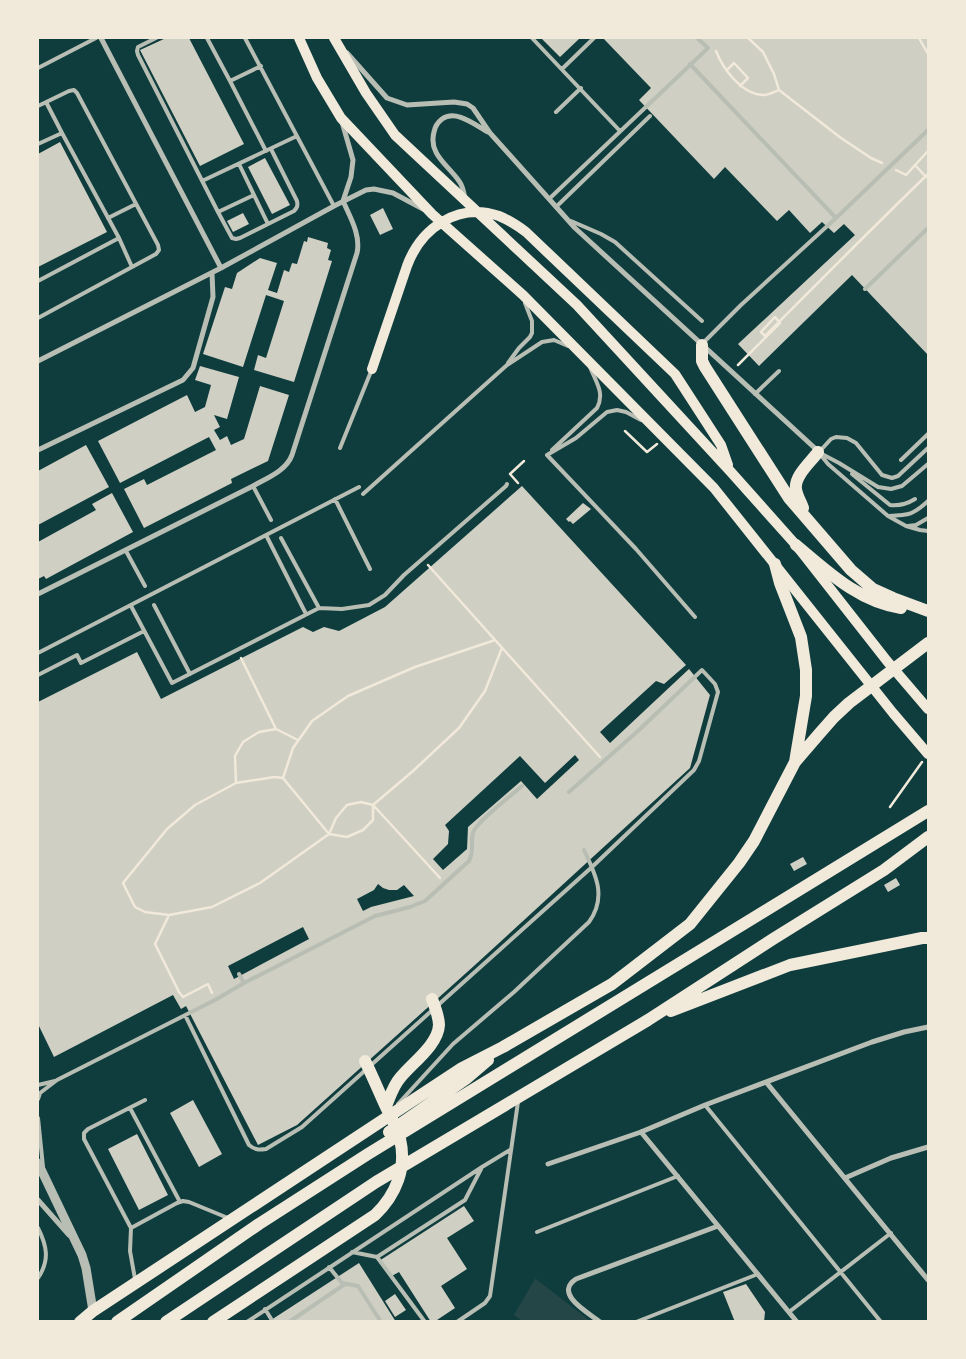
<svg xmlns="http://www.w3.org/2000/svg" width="966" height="1359" font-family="Cabin,sans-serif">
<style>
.green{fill:#244646}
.building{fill:#cfcfc3;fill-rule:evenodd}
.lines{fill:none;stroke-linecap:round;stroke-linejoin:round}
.path{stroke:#f1e9da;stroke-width:2.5}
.service{stroke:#b8beb3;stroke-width:4}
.minor{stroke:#b8beb3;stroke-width:5}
.tertiary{stroke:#b8beb3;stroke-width:9}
.secondary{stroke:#f1e9da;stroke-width:10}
.trunk{stroke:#f1e9da;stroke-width:12}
</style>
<rect width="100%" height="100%" fill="#0f3d3e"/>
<path class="green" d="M 535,1279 L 536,1279 L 590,1321 L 523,1321 L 514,1315 Z"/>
<path class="building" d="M 166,38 L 189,38 L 244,144 L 200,166 L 140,50 Z
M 541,38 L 580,38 L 560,57 Z
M 603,38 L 928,38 L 928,355 L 852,275 L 759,366 L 738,344 L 855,235 L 844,224 L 834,233 L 822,222 L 810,233 L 789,210 L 777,221 L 725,167 L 714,179 L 639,100 L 651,88 Z
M 60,142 L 107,232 L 38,267 L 38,154 Z
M 265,158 L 290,205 L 272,214 L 248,167 Z
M 383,208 L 393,229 L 380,235 L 370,215 Z
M 243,213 L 249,224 L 233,232 L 227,221 Z
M 308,237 L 328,243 L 327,248 L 331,250 L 328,260 L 332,261 L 294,382 L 254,370 L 258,355 L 266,358 L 284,301 L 266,295 L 243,367 L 203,354 L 225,287 L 232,289 L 237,273 L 260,258 L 277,263 L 268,290 L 277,293 L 284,270 L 289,272 L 292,263 L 297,264 L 304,241 L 307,242 Z
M 200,366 L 239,377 L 227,419 L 214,415 L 220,427 L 214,430 L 220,440 L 227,436 L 231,445 L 244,439 L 260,386 L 289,395 L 268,461 L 231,479 L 232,483 L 144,528 L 124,489 L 144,479 L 147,485 L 216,450 L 209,437 L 120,483 L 98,441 L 187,395 L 195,412 L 205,407 L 211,385 L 195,380 Z
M 86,445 L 109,487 L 38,525 L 38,471 Z
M 522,486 L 686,665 L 664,684 L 656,681 L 600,732 L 610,743 L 689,669 L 710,695 L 690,768 L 475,965 L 297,1125 L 258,1145 L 186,1006 L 181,1009 L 173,995 L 54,1057 L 38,1024 L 38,702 L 137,652 L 161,699 L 303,627 L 313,632 L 324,627 L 339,631 L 385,607 ZM 575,755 L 579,760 L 537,799 L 521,781 L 468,827 L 467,849 L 443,870 L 433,859 L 448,844 L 449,831 L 445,825 L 520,756 L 545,783 ZM 378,884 L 383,888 L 389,890 L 397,890 L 404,885 L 414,896 L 371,907 L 363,911 L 357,899 L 374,890 ZM 303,927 L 309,939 L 234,979 L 228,966 Z
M 112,493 L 133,532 L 46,579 L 44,576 L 38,579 L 38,542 L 96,510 L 92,504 Z
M 583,503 L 591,509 L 573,524 L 570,521 L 569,522 L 566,519 Z
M 803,857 L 807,864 L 794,871 L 790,864 Z
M 896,878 L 900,885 L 888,892 L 884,885 Z
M 193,1100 L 222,1154 L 199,1167 L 170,1113 Z
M 137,1134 L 168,1195 L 139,1210 L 108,1149 Z
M 464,1206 L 474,1221 L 447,1238 L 467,1269 L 441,1286 L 455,1308 L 434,1322 L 431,1322 L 399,1272 L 390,1277 L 379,1261 Z
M 359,1263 L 396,1322 L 268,1322 Z
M 746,1284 L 765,1312 L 764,1322 L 735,1322 L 723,1292 Z
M 395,1294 L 406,1310 L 395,1317 L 385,1301 Z"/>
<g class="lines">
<path class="path" d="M 748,38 L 763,52 L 774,74 L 779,90 L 841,138 L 871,158 L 882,163
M 919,38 L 928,54
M 716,51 C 723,69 742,95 764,95 C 768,95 774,92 779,90
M 727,70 L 734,63 L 748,78 L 740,86
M 915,165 L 926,177
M 896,170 L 906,175 L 928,151
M 738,365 L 780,323 L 775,317 L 761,332 L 765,336 C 819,282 873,227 928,174
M 625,431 L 647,452 L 657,444
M 518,483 L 510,474 L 524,461
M 428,565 L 600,757
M 495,640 L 415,667 L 348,696 L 312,721 L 293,748 L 283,778 L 274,777 L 236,783 L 195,805 L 167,829 L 123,883 L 135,907 L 145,912 L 169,915 L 212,907 L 260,883 L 329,834 L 336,818 L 347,805 L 361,802 L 373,805 L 413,771 L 459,728 L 485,691 L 502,648
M 241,658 L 276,729
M 283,778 L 329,834 L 347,837 L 363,830 L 373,820 L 373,805
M 236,783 L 235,756 L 243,742 L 259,732 L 276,729 L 298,740
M 374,806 L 440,878
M 890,807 L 922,762
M 169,915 L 155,944 L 179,992 L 183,997 L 208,984 L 212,993"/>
<path class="service" d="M 156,38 L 138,47 L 137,51 L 138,55 L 218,212 L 232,238 L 236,239 L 240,238 L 294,211 C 297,208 298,206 297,201 L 271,149
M 207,38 L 230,81 L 261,66
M 245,38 L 334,206
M 532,38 L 620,131
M 690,64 L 836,218
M 38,68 L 96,38
M 562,69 L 594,38
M 230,81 L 266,151
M 46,102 L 62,133
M 38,106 L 69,91 L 74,90 L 77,93 L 158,245 L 159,250 L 156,254 L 38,318
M 556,112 L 581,88
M 38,144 L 62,133 L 119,238 L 38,281
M 239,164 L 268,224
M 202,181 L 297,136
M 549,199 L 708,48 L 697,38
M 556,207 L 650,116
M 218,212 L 254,195
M 108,218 L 136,204
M 571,221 L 601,234 L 615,242 L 702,321
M 119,238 L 132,267
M 865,289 L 928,228
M 703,343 L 741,305 L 836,218 L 928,130
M 508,363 L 519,348 L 530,337 L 532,333 L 532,321 L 525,303
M 755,394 L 779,371
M 340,448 L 372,369
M 552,450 L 597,408 C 605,393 596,382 590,367
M 820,451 L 831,439 L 836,437 L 847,438 L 856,443 L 882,475 L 892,478 L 898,476 L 928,448
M 820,453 L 839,463 L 878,487 L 891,489 L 902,486 L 928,464
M 820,454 L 828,464 L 888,516 L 906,526 L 920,530 L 928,531
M 547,455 L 636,549 L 695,617
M 547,455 L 576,438 L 607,412 L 617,410 L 626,412 L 641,420
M 901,460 L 928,434
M 852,474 L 890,505 C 899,506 907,504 915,499
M 253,486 L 271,520
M 363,494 L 507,365 L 542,342 L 554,340 L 568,346
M 335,499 L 370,569
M 888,516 C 909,515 913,515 928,501
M 908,526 L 916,525 L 928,518
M 266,535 L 306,614
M 281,538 L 319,608
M 126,551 L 145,586
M 154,605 L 190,674
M 131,606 L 172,683 L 319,608 L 342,609 L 369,605 L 385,595 L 404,575 L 506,486 L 507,484
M 38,653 L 359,487
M 38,675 L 77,655 L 81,663 L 144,631
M 239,974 L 244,983
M 185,1015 L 249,1145 C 255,1150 259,1150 266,1149 L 302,1127 L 592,867 L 694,770 L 699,761 L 718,692 L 715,684 L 702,670 L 639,730 L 569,792
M 38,1085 L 55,1081
M 38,1099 L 40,1093 L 57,1080 L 215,1000 L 244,983 L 375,916 L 410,907 L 425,901 L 469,861 C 475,849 470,843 473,833 C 475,823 513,794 522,786
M 398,1104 L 453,1044 L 514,992 L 589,922 C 607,897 596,875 584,850
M 705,1105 L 881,1322
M 130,1108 L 180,1202
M 38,1118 L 43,1167
M 38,1228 C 47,1246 50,1260 38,1278
M 131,1228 L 84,1139 L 84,1133 L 88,1129 L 145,1100
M 537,1232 L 678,1176
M 352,1252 L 377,1257 L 465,1200 L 481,1169
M 377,1257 L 425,1322
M 329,1267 L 342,1283 L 358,1286 L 381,1322
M 135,1279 L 130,1251 L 131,1228 L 177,1203 L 183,1201 L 189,1202 L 228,1218
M 265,1309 L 273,1322
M 789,1312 L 891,1233
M 247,1322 L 482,1167 L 510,1150
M 289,1322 L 345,1284
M 457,1322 L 485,1303 L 490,1296 L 518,1102
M 636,1322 L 758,1274"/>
<path class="minor" d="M 101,38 L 221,268
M 347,53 L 387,98 L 407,105 L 454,102 L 467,104 L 473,108 L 490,133 L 575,228 L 818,451
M 342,122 L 353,160 L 351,177 L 343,201
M 465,199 C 464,193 463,186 459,181 C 448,165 428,154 434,132 C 435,126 437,123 442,119 C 456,109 475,125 488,132
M 38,361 L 221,268 L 334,206 L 366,190 L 374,189 L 393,193 L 423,209
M 38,450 L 183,380 L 193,368 L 213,297 L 212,273
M 38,594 L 253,486 C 267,478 286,471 292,455 L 357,253 C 361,235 350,217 343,201
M 766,1082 L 928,1280
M 641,1132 L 797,1322
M 548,1164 L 641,1132 L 705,1105 L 872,1042 L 904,1032 L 928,1027
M 845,1178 L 891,1158 L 928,1147
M 38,1200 L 69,1235
M 600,1322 C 589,1313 553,1294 576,1279 L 718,1226"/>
<path class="tertiary" d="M 38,1163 L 82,1255 L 86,1268 L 93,1311"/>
<path class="secondary" d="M 299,38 L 317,78 L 341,118 L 432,214 L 523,295 L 714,488 L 893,713 L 928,754
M 334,38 L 366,93 L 395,135 L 577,305 L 730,471 L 796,545 L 887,661 L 928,709
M 372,369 L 407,266 C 421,228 458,202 499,216 C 509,220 518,226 526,232 L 675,374 L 721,445 L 728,465"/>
<path class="trunk" d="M 702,345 L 702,361 L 705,367 L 789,498 L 851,570 L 873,589 L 893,598 L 928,611
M 803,508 C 801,502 797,496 796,489 C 794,476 811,462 818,452
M 796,545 C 827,571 859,602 901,608
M 775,564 L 780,583 L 801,637 L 806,670 L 806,696 L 795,762
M 671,1011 L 790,965 L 922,938 L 928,938
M 386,1106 C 390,1097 393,1086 400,1078 C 412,1063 438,1045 439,1025 C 439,1017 435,1007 432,999
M 389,1132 L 467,1078 L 488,1060
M 80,1322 L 93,1311 L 462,1068 L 503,1047 L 612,984 L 690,924 L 739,863 L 754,841 L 795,762 L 819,734 L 834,717 L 849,703 L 928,643
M 117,1322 L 259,1224 L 368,1154 L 928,811
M 166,1322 L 376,1182 L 648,1020 L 773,939 L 884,870 L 928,837
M 213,1322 L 375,1215 C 396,1195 407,1168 400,1139 C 397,1128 391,1117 386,1107 C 379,1092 373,1077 365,1061"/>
</g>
<rect width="966" height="1359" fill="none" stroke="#f1e9da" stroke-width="78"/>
</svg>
